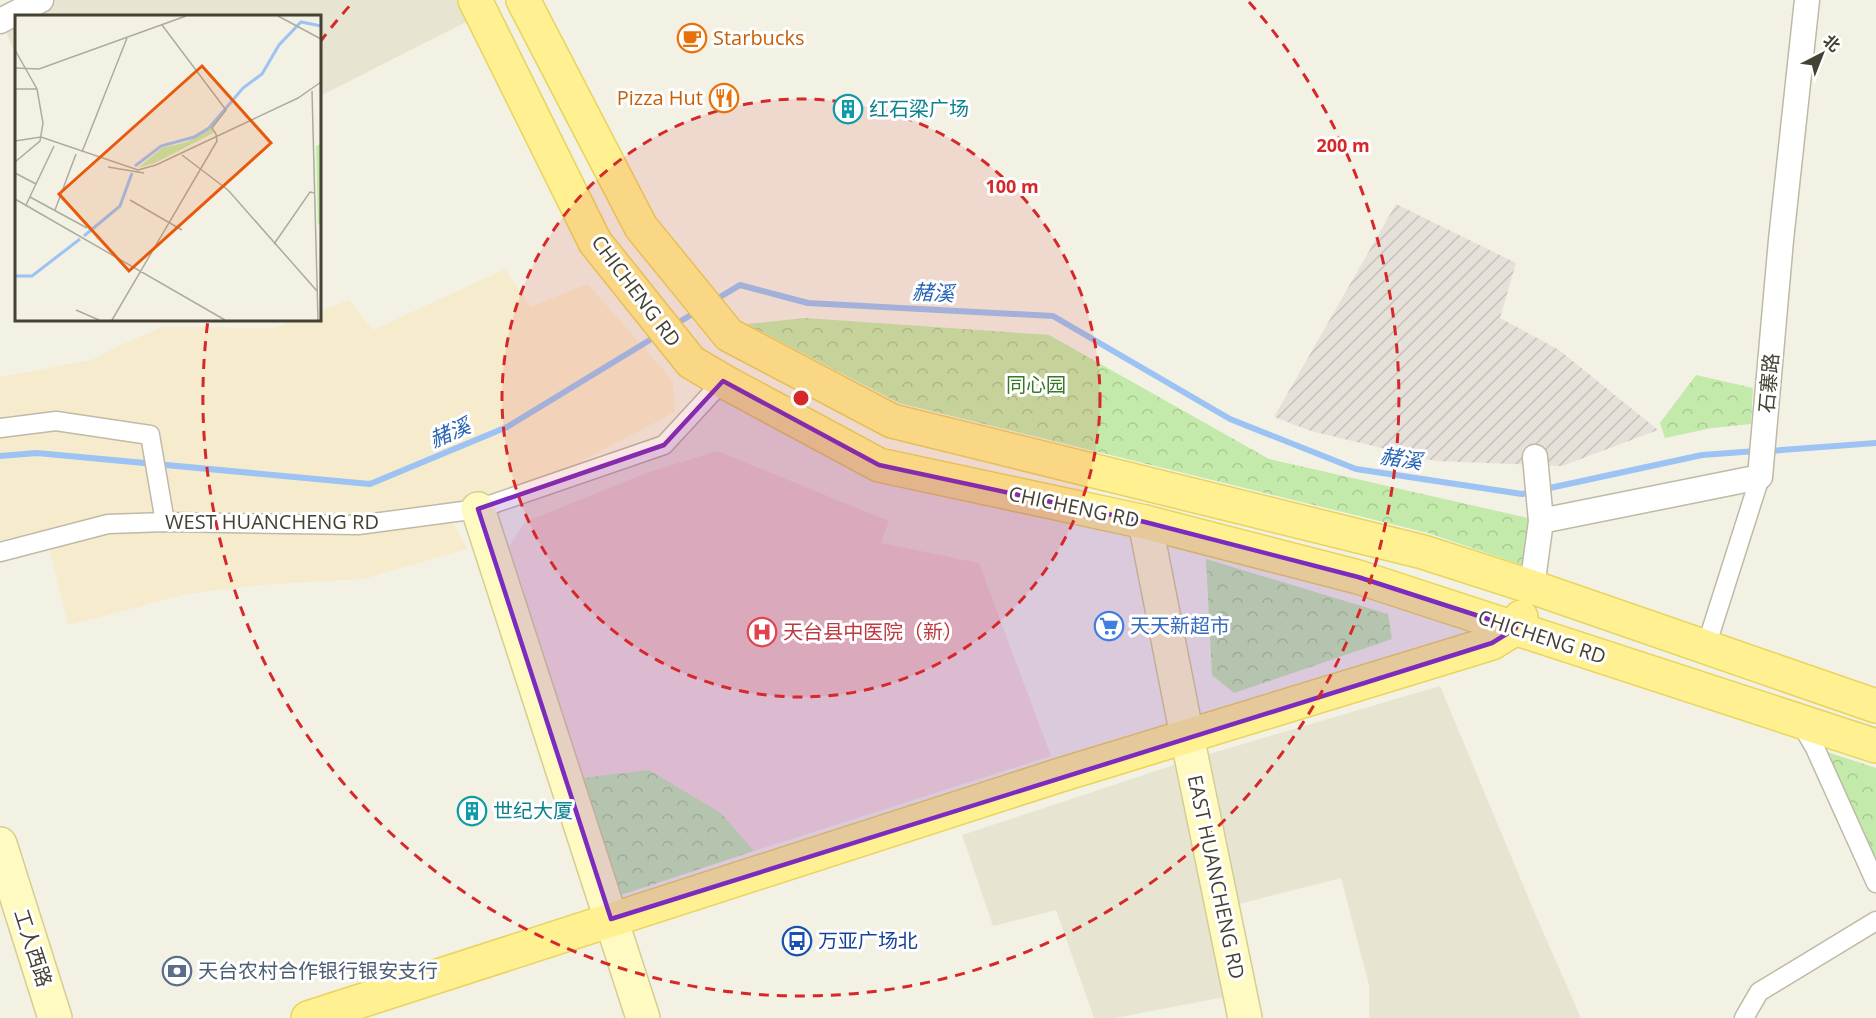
<svg xmlns="http://www.w3.org/2000/svg" width="1876" height="1018" font-family="'Open Sans','Noto Sans SC',sans-serif">
<style>
.residential{fill:#e7e4d2}
.commercial{fill:#f6ebcd}
.industrial{fill:url(#industrial-furrows)}
.medical{fill:#f4dfd6}
.park{fill:url(#park-crowns)}
.lines{fill:none;stroke-linecap:round;stroke-linejoin:round}
.stream{stroke:#9cc3f3;stroke-width:6}
.pedestrian-casing{stroke:#bfbaa6;stroke-width:21}
.minor-casing{stroke:#bfbaa6;stroke-width:27}
.secondary-casing{stroke:#d5ce91;stroke-width:36}
.primary-casing{stroke:#e9d45b;stroke-width:36}
.pedestrian{stroke:#fff;stroke-width:18}
.minor{stroke:#fff;stroke-width:24}
.secondary{stroke:#fff9c2;stroke-width:33}
.primary{stroke:#fff091;stroke-width:33}
.marked{fill:#7b2cbf;fill-opacity:0.2;stroke:#7b2cbf;stroke-width:4.5;stroke-linejoin:round}
.ring{fill:none;stroke:#d62828;stroke-width:3;stroke-dasharray:10 8}
.labels{text-anchor:middle;stroke-width:6;stroke-linejoin:round;paint-order:stroke}
.food-label{font-size:20px;fill:#c56008;stroke:#fff;text-anchor:start}
.culture-label{font-size:20px;fill:#0d838f;stroke:#fff;text-anchor:start}
.street-label{font-size:20px;fill:#454133;stroke:#fff}
.park-label{font-size:20px;fill:#387924;stroke:#fff}
.shop-label{font-size:20px;fill:#366cbe;stroke:#fff;text-anchor:start}
.health-label{font-size:20px;fill:#be3a42;stroke:#fff;text-anchor:start}
.transit-label{font-size:20px;fill:#164399;stroke:#fff;text-anchor:start}
.service-label{font-size:20px;fill:#4e5e75;stroke:#fff;text-anchor:start}
.water-label{font-size:21px;font-style:italic;fill:#2864b6;stroke:#fff}
.inset-river{fill:none;stroke:#9cc3f3;stroke-width:3}
.inset-road{fill:none;stroke:#adab9d;stroke-width:1.5}
.view{fill:#e8590c;fill-opacity:0.15;stroke:#e8590c;stroke-width:3}
.inset-edge{fill:none;stroke:#454133;stroke-width:3}
.centre{fill:#d62828;stroke:#fff;stroke-width:3}
.ring-label{font-size:18px;text-anchor:middle;font-weight:bold;fill:#d62828;stroke:#fff;stroke-width:6;stroke-linejoin:round;paint-order:stroke}
</style>
<defs>
<pattern id="industrial-furrows" width="10" height="10" patternUnits="userSpaceOnUse" patternTransform="scale(1.5)"><rect width="10" height="10" fill="#e5e1d9"/><path d="M-1 1l2-2M0 10L10 0M9 11l2-2" fill="none" stroke="#c6c2bb"/></pattern>
<pattern id="park-crowns" width="20" height="18" patternUnits="userSpaceOnUse" patternTransform="scale(1.5)"><rect width="20" height="18" fill="#c3eaaa"/><path d="M2 6a3 3 0 1 1 6 0M12 15a3 3 0 1 1 6 0" fill="none" stroke="#a9ca93"/></pattern>
</defs>
<rect width="100%" height="100%" fill="#f3f1e4"/>
<path class="residential" d="M 40,0 L 475,0 L 482,14 L 320,96 L 320,16 L 16,16 L 16,55 L 1,21 Z
M 1440,686 L 1536,916 L 1581,1018 L 1369,1018 L 1369,985 L 1341,878 L 1223,908 L 1240,994 L 1115,1018 L 1094,1018 L 1056,910 L 993,926 L 962,835 L 1192,759 Z"/>
<path class="commercial" d="M 505,269 L 530,307 L 588,284 L 673,381 L 675,412 L 519,494 L 452,520 L 467,549 L 363,579 L 259,585 L 188,594 L 68,625 L 48,542 L 0,548 L 0,377 L 92,360 L 114,348 L 162,327 L 275,328 L 297,320 L 320,320 L 320,311 L 349,300 L 373,330 Z"/>
<path class="industrial" d="M 1396,204 L 1516,263 L 1500,318 L 1559,350 L 1658,430 L 1562,466 L 1435,461 L 1311,431 L 1274,417 Z"/>
<path class="medical" d="M 717,451 L 889,521 L 881,543 L 979,563 L 1051,756 L 754,851 L 721,813 L 566,780 L 499,562 L 525,522 L 646,473 Z"/>
<path class="park" d="M 805,318 L 1049,335 L 1269,459 L 1541,521 L 1534,569 L 1428,533 L 899,403 L 747,324 Z
M 1696,375 L 1753,388 L 1751,424 L 1712,428 L 1665,438 L 1660,423 Z
M 1206,559 L 1388,614 L 1392,639 L 1234,693 L 1212,675 Z
M 1815,748 L 1876,768 L 1876,868 Z
M 649,770 L 721,813 L 754,851 L 606,900 L 566,780 Z"/>
<g class="lines">
<path class="stream" d="M 715,300 L 740,285 L 808,303 L 1053,316 L 1230,419 L 1356,469 L 1522,494 L 1532,492
M 674,325 L 696,312
M 1769,451 L 1876,443
M 0,456 L 37,453 L 370,484 L 507,427 L 658,335
M 1545,489 L 1702,455 L 1756,451"/>
<g class="pedestrian-casing">
<path id="pedestrian" d="M 0,428 L 56,421 L 150,435 L 165,522
M 0,552 L 108,524 L 165,522 L 358,525 L 478,509 L 664,445 L 723,381
M 1711,631 L 1760,477
M 1800,722 L 1815,748 L 1876,883
M 1744,1018 L 1759,992 L 1876,921"/>
</g>
<g class="minor-casing">
<path id="minor" d="M 0,21 L 41,0
M 1535,457 L 1541,521
M 1532,587 L 1541,521 L 1760,477 L 1781,240 L 1807,0"/>
</g>
<g class="secondary-casing">
<path id="secondary" d="M 478,509 L 643,1018
M 1145,522 L 1187,736 L 1245,1018
M 0,844 L 55,1018"/>
</g>
<g class="primary-casing">
<path id="primary" d="M 475,0 L 595,242 L 691,362 L 723,381 L 879,465 L 1145,522 L 1358,577 L 1876,746
M 523,0 L 641,227 L 729,335 L 892,421 L 1423,552 L 1532,587 L 1876,706
M 308,1018 L 1057,776 L 1492,643 L 1516,628 L 1521,617"/>
</g>
<use href="#pedestrian" class="pedestrian"/>
<use href="#minor" class="minor"/>
<use href="#secondary" class="secondary"/>
<use href="#primary" class="primary"/>
</g>
<path class="marked" d="M 723,381 L 879,465 L 1145,522 L 1358,577 L 1516,628 L 1492,643 L 611,919 L 478,509 L 664,445 Z"/>
<circle cx="801" cy="398" r="299" fill="#d62828" fill-opacity=".12"/>
<g class="ring">
<circle cx="801" cy="398" r="299"/>
<path d="M320 42A598 598 0 0 1 353 2M1249 2A598 598 0 1 1 208 320"/>
</g>
<defs>
<g id="cafe-ring" transform="scale(1.5)"><circle r="9.5" fill="#fff" stroke="#e8710a" stroke-width="1.5"/><path d="M-5.5-4.5H6V0H3Q3 3.5 0 3.5H-2.5Q-5.5 3.5-5.5 0ZM3-3.2v2h1.7v-2ZM-6 4.5H4V6H-6Z" fill="#e8710a"/></g>
<g id="restaurant-ring" transform="scale(1.5)"><circle r="9.5" fill="#fff" stroke="#e8710a" stroke-width="1.5"/><path d="M-5-6h1v4h1v-4h1v4h1v-4h1v5L-1.5 .5V6h-2V.5L-5-1ZM5-6V6H3V1.5H1.5Q1.5-4 5-6Z" fill="#e8710a"/></g>
<g id="building-ring" transform="scale(1.5)"><circle r="9.5" fill="#fff" stroke="#0f9aa8" stroke-width="1.5"/><path d="M-4-6H4V6H1V3H-1V6H-4ZM-2.5-4.3h1.7v1.8h-1.7ZM.8-4.3h1.7v1.8H.8ZM-2.5-1h1.7V.8h-1.7ZM.8-1h1.7V.8H.8Z" fill="#0f9aa8"/></g>
<g id="supermarket-ring" transform="scale(1.5)"><circle r="9.5" fill="#fff" stroke="#3f7fe0" stroke-width="1.5"/><path d="M-6-5.5h2.5l.6 2H6L4.5 2H-2.5L-4.4-4H-6ZM-1.5 3.2a1.3 1.3 0 1 0 .1 0ZM3 3.2a1.3 1.3 0 1 0 .1 0Z" fill="#3f7fe0"/></g>
<g id="hospital-ring" transform="scale(1.5)"><circle r="9.5" fill="#fff" stroke="#e0444e" stroke-width="1.5"/><path d="M-5-5h3v3.5h4V-5h3V5h-3V1.5h-4V5h-3Z" fill="#e0444e"/></g>
<g id="bus-ring" transform="scale(1.5)"><circle r="9.5" fill="#fff" stroke="#1a4fb4" stroke-width="1.5"/><path d="M-5-6H5V4H4V6H2V4H-2V6H-4V4H-5ZM-3.5-4V0h7V-4ZM-3.5 1.2v1.5H-2V1.2ZM2 1.2v1.5H3.5V1.2Z" fill="#1a4fb4"/></g>
<g id="bank-ring" transform="scale(1.5)"><circle r="9.5" fill="#fff" stroke="#5c6f8a" stroke-width="1.5"/><path d="M-6-4H6V4H-6ZM0-2.3a2.3 2.3 0 1 0 0 4.6a2.3 2.3 0 1 0 0-4.6Z" fill="#5c6f8a"/></g>
</defs>
<g fill-rule="evenodd">
<use href="#cafe-ring" x="692" y="38"/>
<use href="#restaurant-ring" x="724" y="98"/>
<use href="#building-ring" x="848" y="109"/>
<use href="#supermarket-ring" x="1109" y="626"/>
<use href="#hospital-ring" x="762" y="632"/>
<use href="#building-ring" x="472" y="811"/>
<use href="#bus-ring" x="797" y="941"/>
<use href="#bank-ring" x="177" y="971"/>
</g>
<g class="labels">
<g class="food-label">
<text x="713" y="45">Starbucks</text>
<text x="703" y="105" text-anchor="end">Pizza Hut</text>
</g>
<g class="culture-label">
<text x="869" y="116">红石梁广场</text>
<text x="493" y="818">世纪大厦</text>
</g>
<g class="street-label">
<text transform="translate(636 291) rotate(53)" y="7">CHICHENG RD</text>
<text transform="translate(1769 383) rotate(-85)" y="7">石寨路</text>
<text transform="translate(1074 507) rotate(12)" y="7">CHICHENG RD</text>
<text x="272" y="529">WEST HUANCHENG RD</text>
<text transform="translate(1542 637) rotate(18)" y="7">CHICHENG RD</text>
<text transform="translate(1216 877) rotate(78)" y="7">EAST HUANCHENG RD</text>
<text transform="translate(33 948) rotate(72)" y="7">工人西路</text>
</g>
<g class="park-label">
<text x="1036" y="392">同心园</text>
</g>
<g class="shop-label">
<text x="1130" y="633">天天新超市</text>
</g>
<g class="health-label">
<text x="783" y="639">天台县中医院（新）</text>
</g>
<g class="transit-label">
<text x="818" y="948">万亚广场北</text>
</g>
<g class="service-label">
<text x="198" y="978">天台农村合作银行银安支行</text>
</g>
<g class="water-label">
<text transform="translate(933 293) rotate(3)" y="7">赭溪</text>
<text transform="translate(450 433) rotate(-23)" y="7">赭溪</text>
<text transform="translate(1401 459) rotate(9)" y="7">赭溪</text>
</g>
</g>
<g transform="translate(15 15)">
<rect width="306" height="306" fill="#f3f1e4"/>
<path d="M 197,113 L 200,117 L 140,148 L 123,153 L 147,133 L 172,127 ZM 306,129 L 306,210 L 303,209 L 301,131 Z" fill="#c3eaaa"/>
<path class="inset-river" d="M 120,151 L 146,131 L 179,122 L 194,113 L 228,73 L 247,59 L 264,30 L 286,7 L 306,11M 69,221 L 105,191 L 117,158M 0,261 L 17,261 L 65,224"/>
<path class="inset-road" d="M 263,1 L 306,24M 147,10 L 211,95 L 197,113 L 201,119M 0,35 L 22,74 L 28,108 L 25,126 L 0,147M 0,53 L 24,54 L 171,1M 0,74 L 22,74M 297,76 L 303,305M 0,126 L 26,122 L 123,155 L 141,150 L 283,83 L 306,67M 67,137 L 112,23M 167,140 L 213,175 L 302,276M 93,152 L 129,158M 0,158 L 21,169M 15,182 L 72,213M 0,184 L 210,305M 115,185 L 167,215M 11,190 L 39,131M 40,195 L 61,139M 259,229 L 295,177 L 300,178M 61,295 L 84,305M 97,305 L 202,126 L 201,119"/>
<path class="view" d="M 187,51 L 256,128 L 114,256 L 44,179 Z"/>
<rect width="306" height="306" class="inset-edge"/>
</g>
<circle cx="801" cy="398" r="9" class="centre"/>
<g class="ring-label">
<text x="1343" y="152">200 m</text>
<text x="1012" y="193">100 m</text>
</g>
<g transform="translate(1822 54) rotate(42)" stroke="#ffffff" stroke-width="4.5" paint-order="stroke">
<path d="M0-4.5L10 22L0 15L-10 22Z" fill="#454133"/>
<text y="-9" font-size="16" font-weight="bold" text-anchor="middle" fill="#454133">北</text>
</g>
</svg>
